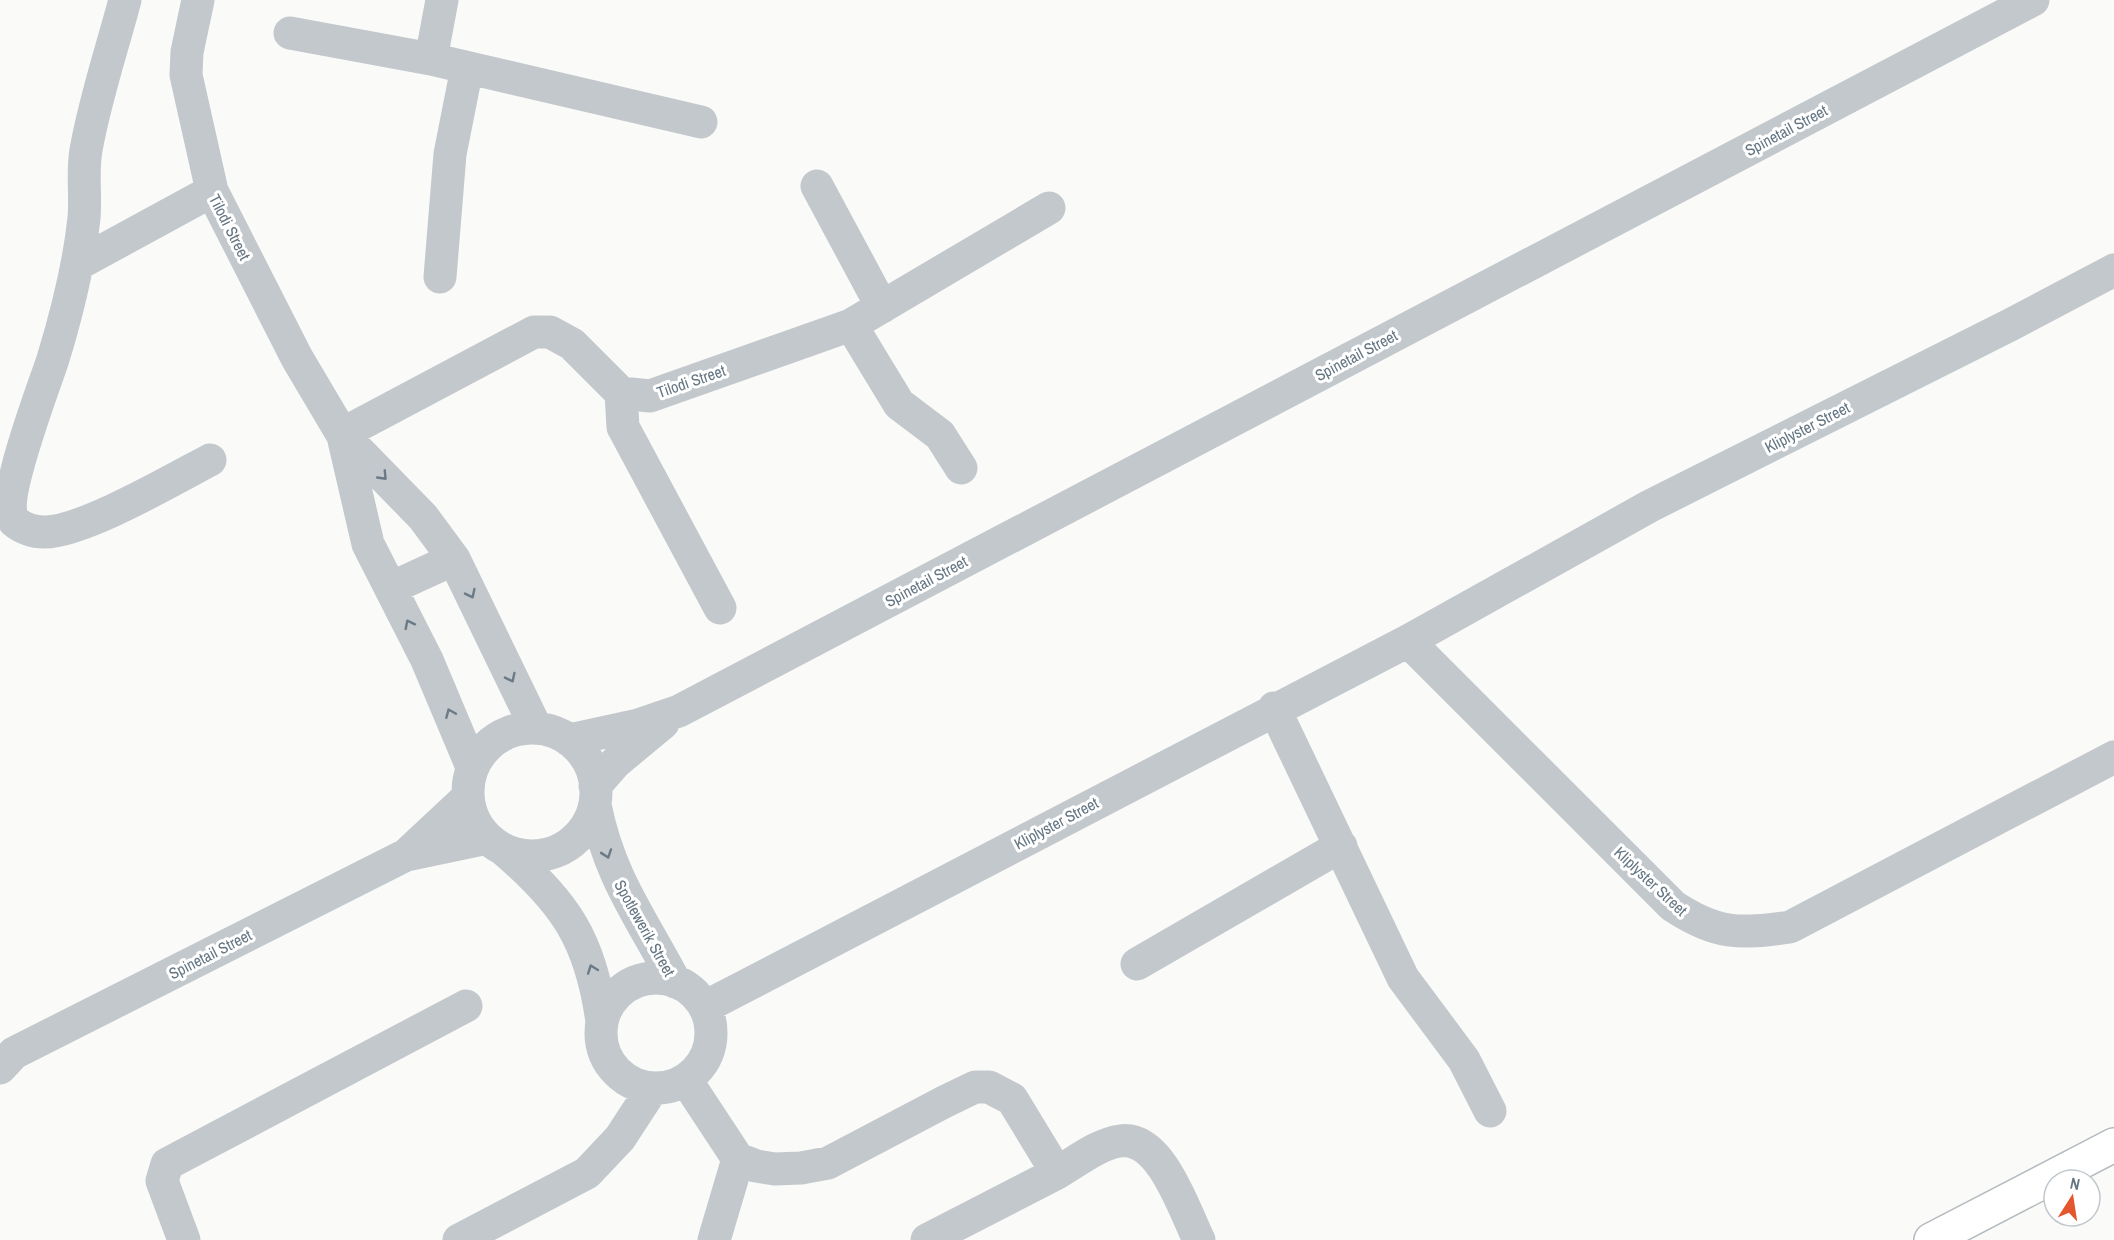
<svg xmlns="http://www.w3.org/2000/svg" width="2114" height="1240" font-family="'Archivo Narrow',sans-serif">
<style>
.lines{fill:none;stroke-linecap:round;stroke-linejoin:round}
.major-casing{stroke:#b5babe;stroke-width:36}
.minor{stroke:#c3c8cc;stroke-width:33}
.major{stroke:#fff;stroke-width:33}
.oneway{stroke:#6a7a87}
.labels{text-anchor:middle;stroke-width:6;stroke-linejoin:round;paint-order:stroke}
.street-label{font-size:16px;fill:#657683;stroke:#fff}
</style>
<rect width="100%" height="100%" fill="#fafaf8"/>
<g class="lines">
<g class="major-casing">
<path id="major" d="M 1931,1240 L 2114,1145"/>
</g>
<path class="minor" d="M 125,0 C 112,49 95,99 86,150 C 82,172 86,195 84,218 C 79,266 67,313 53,359 C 43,390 0,499 14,521 C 22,528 34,532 44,532 C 81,533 174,479 210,460
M 198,0 L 187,52 L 186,75 L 212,191 L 297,358 L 342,434 L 423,517 L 454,559 L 536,728
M 290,33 L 431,59 L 701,122
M 431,59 L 442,0
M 817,186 L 882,307
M 78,264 L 212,191
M 440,277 L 450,154 L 467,68
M 851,325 L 899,404 L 940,435 L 961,468
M 621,393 L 623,427 L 720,608
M 342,434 L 534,332 L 550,332 L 572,344 L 621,393 L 650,396 L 851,325 L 1049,208
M 343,436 L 368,544 L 427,660 L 472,767
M 391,588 L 454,559
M 1408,641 L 1673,906 C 1717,935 1739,934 1790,927 L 2114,757
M 1274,708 L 1403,978 L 1464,1060 L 1490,1111
M468 792a64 64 0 1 1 128 0a64 64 0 1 1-128 0Z
M 569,740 L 638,725 L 679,711 L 2033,0
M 595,786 L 616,762 L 663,723
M 595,805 C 609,877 642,919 675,982
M 504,850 C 566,903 591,941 602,1022
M 406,855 L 467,798
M 1137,964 L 1341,846
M601 1033a55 55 0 1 1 110 0a55 55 0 1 1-110 0Z
M 705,1007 L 1408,641 L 1650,506 L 2010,325 L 2114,270
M 0,1068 L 14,1053 L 406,855 L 487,838
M 686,1080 L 738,1159 L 756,1166 L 775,1169 L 801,1168 L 828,1163 L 944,1102 L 975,1087 L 989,1087 L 1012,1099 L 1057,1173 C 1076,1162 1098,1144 1120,1141 C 1161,1135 1184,1210 1199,1240
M 184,1240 L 162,1181 L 167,1164 L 466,1006
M 459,1240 L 587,1173 L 620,1138 L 652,1089
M 714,1240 L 738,1159
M 927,1240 L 1057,1173"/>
<use href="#major" class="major"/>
</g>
<defs><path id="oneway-chevron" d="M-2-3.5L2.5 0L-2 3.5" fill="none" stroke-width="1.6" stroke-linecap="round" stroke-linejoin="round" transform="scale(1.5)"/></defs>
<g class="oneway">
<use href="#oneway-chevron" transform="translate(383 476) rotate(46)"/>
<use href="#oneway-chevron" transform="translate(471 594) rotate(64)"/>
<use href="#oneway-chevron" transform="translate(409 624) rotate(-117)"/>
<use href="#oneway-chevron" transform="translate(511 678) rotate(64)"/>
<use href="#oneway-chevron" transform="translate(450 713) rotate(-113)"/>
<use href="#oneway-chevron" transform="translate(607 854) rotate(71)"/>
<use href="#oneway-chevron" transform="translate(592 969) rotate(-110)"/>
</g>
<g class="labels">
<g class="street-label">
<text transform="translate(1786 130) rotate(-28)" y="6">Spinetail Street</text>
<text transform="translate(230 227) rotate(63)" y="6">Tilodi Street</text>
<text transform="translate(1356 355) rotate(-28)" y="6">Spinetail Street</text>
<text transform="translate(691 381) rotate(-19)" y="6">Tilodi Street</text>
<text transform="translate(1807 427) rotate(-27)" y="6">Kliplyster Street</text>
<text transform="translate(926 581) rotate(-28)" y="6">Spinetail Street</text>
<text transform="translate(1056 823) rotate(-28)" y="6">Kliplyster Street</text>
<text transform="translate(1651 881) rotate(43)" y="6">Kliplyster Street</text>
<text transform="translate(645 928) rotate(61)" y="6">Spotlewerik Street</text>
<text transform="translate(210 954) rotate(-27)" y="6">Spinetail Street</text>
</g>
</g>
<g transform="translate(2072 1198) rotate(12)"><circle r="28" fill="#ffffff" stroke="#c1c8cd" stroke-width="1.5"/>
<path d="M0-4.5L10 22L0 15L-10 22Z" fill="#e4572e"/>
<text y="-9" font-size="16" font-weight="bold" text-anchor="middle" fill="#657683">N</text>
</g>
</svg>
